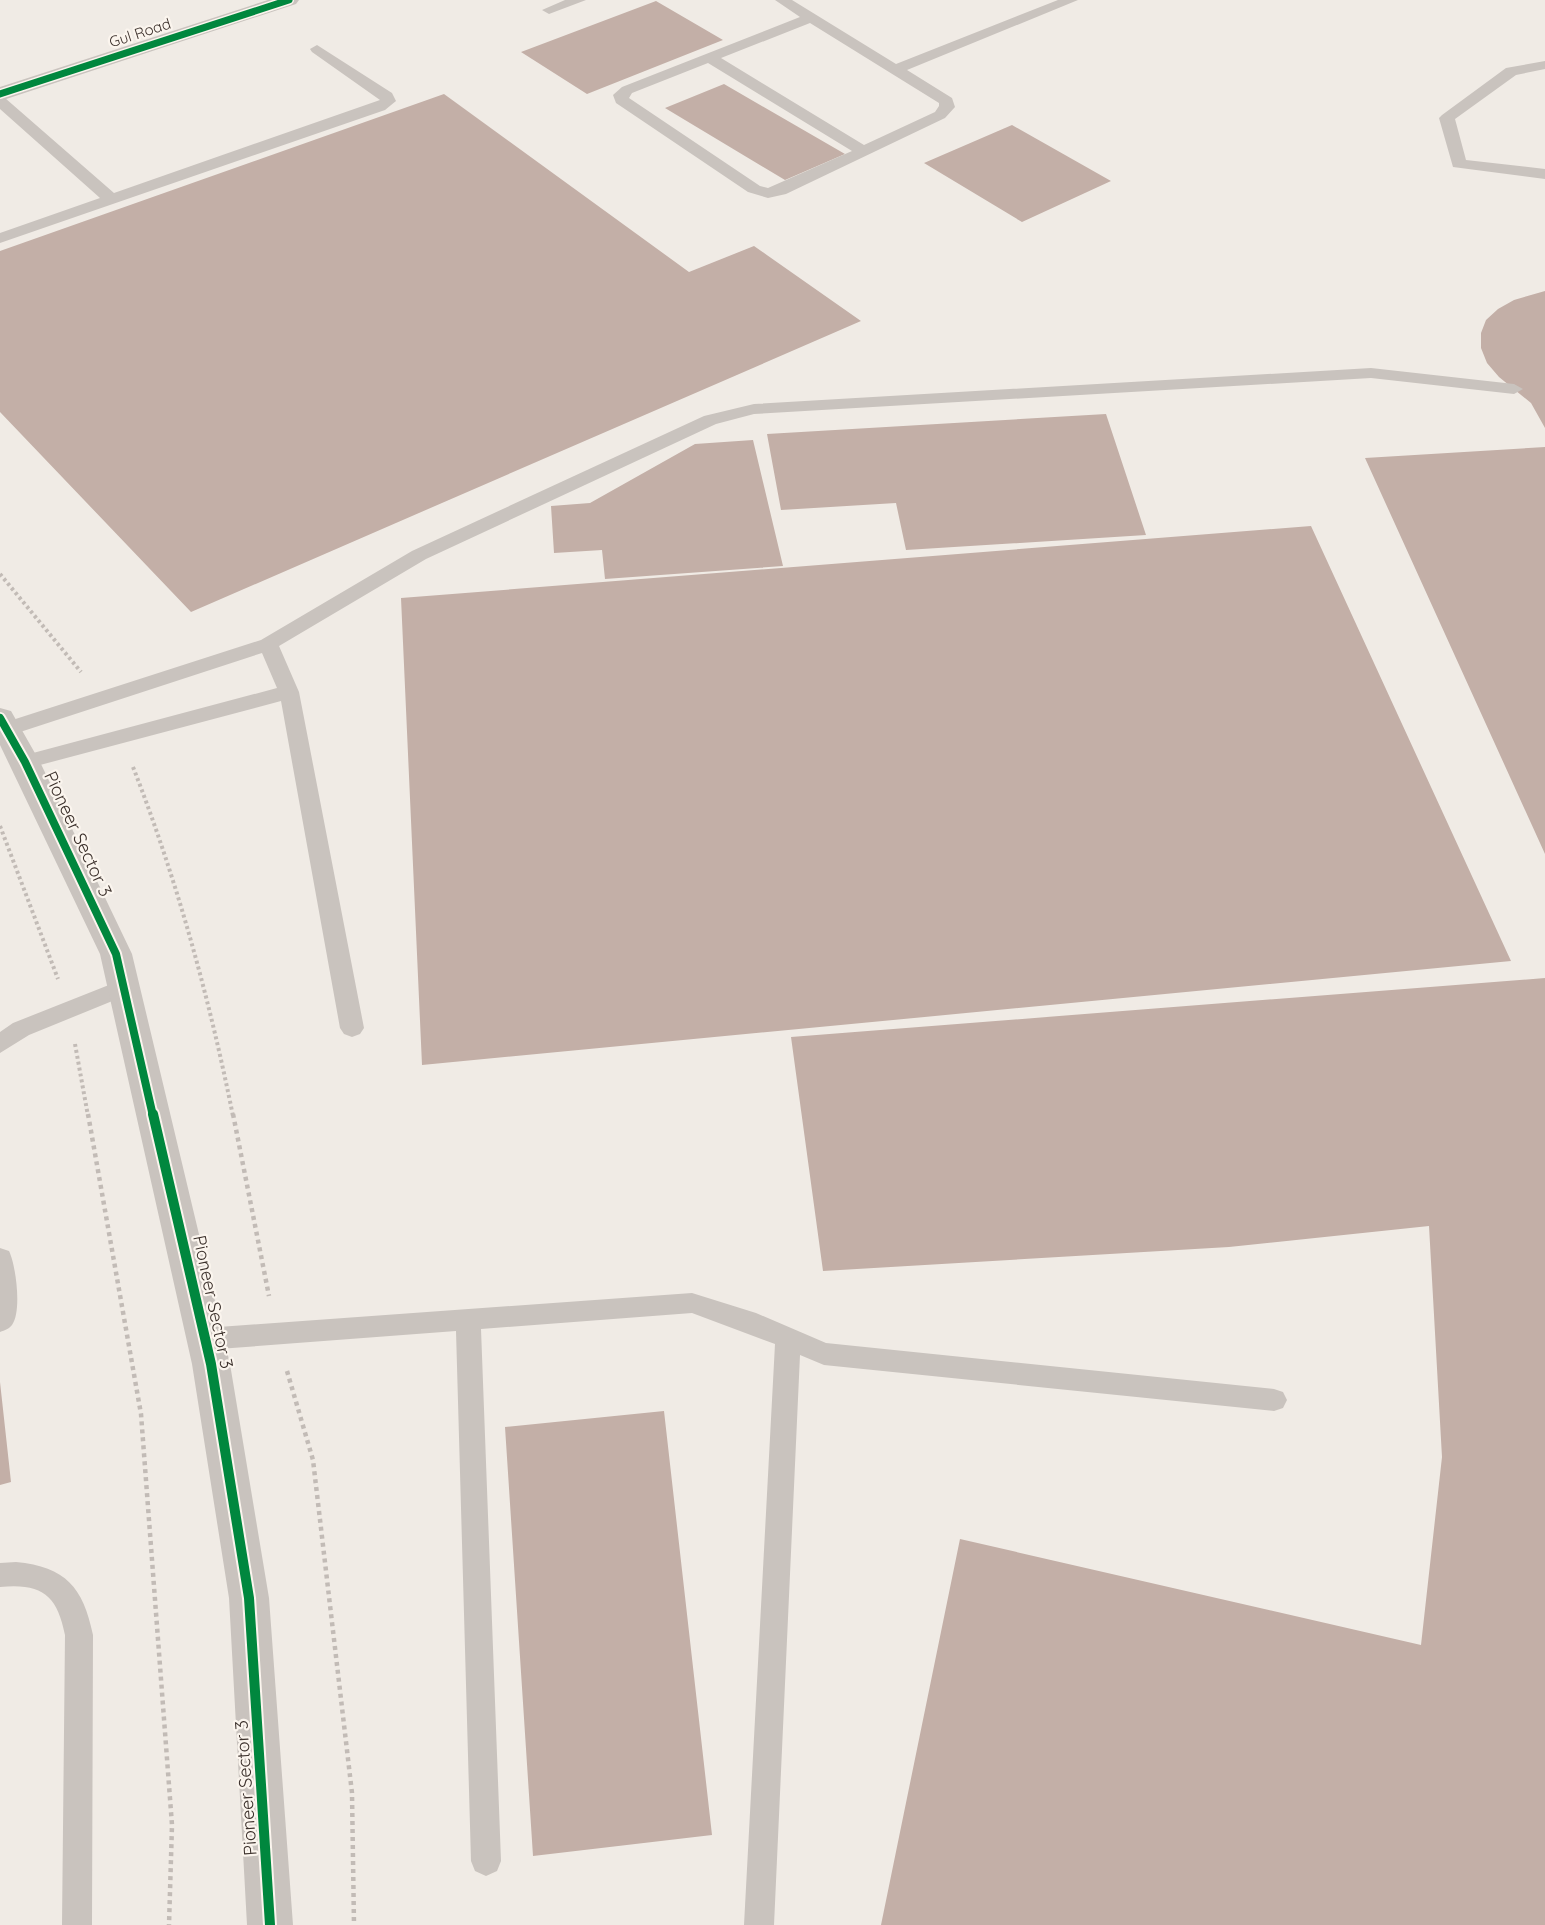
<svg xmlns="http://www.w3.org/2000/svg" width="1545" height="1925" font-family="Quicksand,sans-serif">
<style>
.building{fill:#c3afa7}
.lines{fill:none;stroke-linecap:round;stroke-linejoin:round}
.path-far1{stroke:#c2bbb6;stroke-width:4;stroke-dasharray:3 3;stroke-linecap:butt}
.path{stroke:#c2bbb6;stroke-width:4.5;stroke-dasharray:4 4;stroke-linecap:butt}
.service{fill:#c9c3be;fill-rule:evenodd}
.minor{fill:#c9c3be;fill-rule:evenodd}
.cycleway-far2-casing{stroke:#fbf5ee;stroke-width:10}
.cycleway-far1-casing{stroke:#fbf5ee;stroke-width:12}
.cycleway-casing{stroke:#fbf5ee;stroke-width:14}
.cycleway-far2{stroke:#00873e;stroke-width:7}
.cycleway-far1{stroke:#00873e;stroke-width:8}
.cycleway{stroke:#00873e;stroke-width:10}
.labels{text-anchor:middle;stroke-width:4.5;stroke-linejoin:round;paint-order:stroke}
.far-street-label{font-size:15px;fill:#3b302b;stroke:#fbf5ee}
.street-label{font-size:18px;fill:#3b302b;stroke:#fbf5ee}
</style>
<rect width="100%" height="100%" fill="#f0ebe5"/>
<path class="building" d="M 656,1 L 723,40 L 587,94 L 521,52 Z
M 724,84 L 845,154 L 785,180 L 665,108 Z
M 444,94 L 689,272 L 754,246 L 861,321 L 191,612 L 0,412 L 0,251 Z
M 1012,125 L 1111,181 L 1022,222 L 924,163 Z
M 1545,291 L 1545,428 L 1531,403 L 1499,377 L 1487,363 L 1481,348 L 1481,333 L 1486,320 L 1498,309 L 1514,300 Z
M 1106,414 L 1146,535 L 906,550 L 896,503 L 781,510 L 767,434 Z
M 753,440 L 783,566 L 605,579 L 602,550 L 554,553 L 551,506 L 590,503 L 695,444 Z
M 1545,447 L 1545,854 L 1365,458 Z
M 1311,526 L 1511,961 L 422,1065 L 401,598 Z
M 1545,978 L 1545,1925 L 881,1925 L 960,1539 L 1421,1645 L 1442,1457 L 1429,1226 L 1229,1247 L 823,1271 L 791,1037 Z
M 0,1382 L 11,1482 L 0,1485 Z
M 664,1411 L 712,1835 L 533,1856 L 505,1427 Z"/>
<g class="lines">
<path class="path-far1" d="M 0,574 L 81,672
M 133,767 C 177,880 209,997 233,1116
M 0,826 L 58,979
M 75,1044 L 88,1116"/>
<path class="path" d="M 88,1114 L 141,1414 L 172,1825 L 169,1925
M 233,1114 L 269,1296
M 287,1371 L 313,1460 L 352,1793 L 354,1925"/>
<path class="service" d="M 565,0 L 586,0 L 549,14 L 542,10 Z
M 775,0 L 792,0 L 896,64 L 1058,0 L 1078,0 L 907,70 L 952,98 L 955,107 L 945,118 L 786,194 L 768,198 L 748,192 L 616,103 L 613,95 L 622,87 L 800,17 ZM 810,23 L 939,103 L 939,106 L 935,112 L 864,145 L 721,58 ZM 708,63 L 852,151 L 768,188 L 760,186 L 629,98 L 632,93 Z
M 317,45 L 392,93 L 396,101 L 385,110 L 0,243 L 0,233 L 100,198 L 0,109 L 0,96 L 5,98 L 114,193 L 380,100 L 312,52 L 310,49 Z
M 1545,61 L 1545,69 L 1516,75 L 1455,119 L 1466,160 L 1545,169 L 1545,179 L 1453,167 L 1439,118 L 1442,115 L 1506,68 Z
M 1371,368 L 1514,384 L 1523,389 L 1514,394 L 1371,378 L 754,414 L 716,424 L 426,559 L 279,646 L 299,692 L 364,1028 L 360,1034 L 352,1037 L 344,1034 L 340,1028 L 281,701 L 25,769 L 18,767 L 15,762 L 18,757 L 277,688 L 262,653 L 14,734 L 0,734 L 0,724 L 261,640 L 412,551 L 704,416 L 754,404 Z
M 124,979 L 132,981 L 135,987 L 132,993 L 29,1035 L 0,1053 L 0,1032 L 13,1023 Z
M 0,1248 L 9,1251 C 16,1265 22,1312 12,1325 C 9,1329 5,1330 0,1332 Z
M 692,1293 L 756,1313 L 826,1343 L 1274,1389 L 1283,1392 L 1287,1400 L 1283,1408 L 1274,1411 L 824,1365 L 800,1355 L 774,1925 L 744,1925 L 775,1344 L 692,1313 L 481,1329 L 501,1861 L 497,1871 L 486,1876 L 475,1871 L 471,1861 L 456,1331 L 205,1350 L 196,1347 L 192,1339 L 196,1331 L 205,1328 Z
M 16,1562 C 66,1567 83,1587 93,1635 L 92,1925 L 62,1925 L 65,1635 C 57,1595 42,1583 0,1587 L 0,1563 Z"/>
<path class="minor" d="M 268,0 L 299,0 L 296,4 L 0,101 L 0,87 Z
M 0,708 L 11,711 L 40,762 L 132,954 L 230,1364 L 269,1598 L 293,1925 L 247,1925 L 229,1598 L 192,1364 L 100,954 L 0,745 Z"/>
<g class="cycleway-far2-casing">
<path id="cycleway-far2" d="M 0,94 L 289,0"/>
</g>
<g class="cycleway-far1-casing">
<path id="cycleway-far1" d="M 0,718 L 25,762 L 116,954 L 153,1116"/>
</g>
<g class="cycleway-casing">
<path id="cycleway" d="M 153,1114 L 211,1364 L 249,1598 L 270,1925"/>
</g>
<use href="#cycleway-far2" class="cycleway-far2"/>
<use href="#cycleway-far1" class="cycleway-far1"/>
<use href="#cycleway" class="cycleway"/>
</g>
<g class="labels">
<g class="far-street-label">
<text transform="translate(140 33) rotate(-18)" y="5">Gul Road</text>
</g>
<g class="street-label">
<text transform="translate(78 834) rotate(65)" y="6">Pioneer Sector 3</text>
<text transform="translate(213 1302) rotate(78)" y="6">Pioneer Sector 3</text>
<text transform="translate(246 1788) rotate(-94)" y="6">Pioneer Sector 3</text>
</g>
</g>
</svg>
